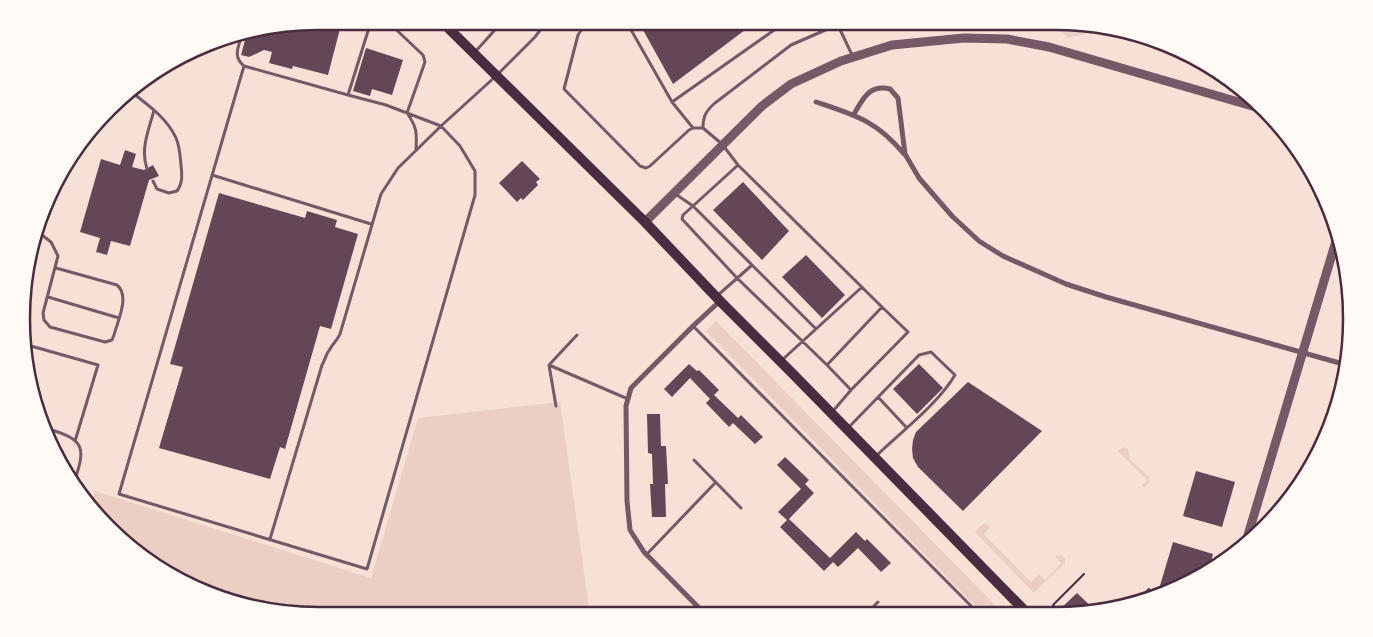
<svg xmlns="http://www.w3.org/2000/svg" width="1373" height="637" font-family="Quicksand,sans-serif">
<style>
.green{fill:#ebcfc5}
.building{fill:#644757}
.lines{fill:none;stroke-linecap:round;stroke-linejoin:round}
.path{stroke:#4a2c40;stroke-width:2}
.service{stroke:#755966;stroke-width:3}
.minor{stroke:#755966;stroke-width:5}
.tertiary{stroke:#755966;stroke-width:9}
.primary{stroke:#4a2c40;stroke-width:10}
.rim{fill:none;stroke:#4a2c40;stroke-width:2.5}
</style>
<rect width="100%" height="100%" fill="#f7e1d7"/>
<path class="green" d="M 1060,22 L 1085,27 L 1085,34 L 1068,38 L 1060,30 Z
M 716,321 L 1003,613 L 983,614 L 706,331 Z
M 560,402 L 589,607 L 587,615 L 318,616 L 205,593 L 123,542 L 91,504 L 95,491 L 371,578 L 418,418 Z
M 1123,447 L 1128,449 L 1130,459 L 1149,477 L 1150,482 L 1144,488 L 1142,485 L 1147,480 L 1118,451 Z
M 983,524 L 987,524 L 990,527 L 984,534 L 1031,582 L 1039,574 L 1045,580 L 1061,563 L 1056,558 L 1056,556 L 1062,555 L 1065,558 L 1065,563 L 1034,593 L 975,532 Z"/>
<path class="building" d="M 319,21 L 342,21 L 328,75 L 293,66 L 292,69 L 269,63 L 272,52 L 264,50 L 249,57 L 241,55 L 247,33 Z
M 638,21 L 746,21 L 749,27 L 673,84 Z
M 366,48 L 403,60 L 392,95 L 372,89 L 370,96 L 353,91 Z
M 125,150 L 136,154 L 132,167 L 144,170 L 153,165 L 159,176 L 149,180 L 130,246 L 111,241 L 107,255 L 96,252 L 100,238 L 80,232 L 101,159 L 120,165 Z
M 522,161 L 540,179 L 536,182 L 538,185 L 523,200 L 521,198 L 517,202 L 499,183 Z
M 743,182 L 789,231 L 762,260 L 713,210 Z
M 219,193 L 305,218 L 307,211 L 337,220 L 335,227 L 358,234 L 331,329 L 320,326 L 285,449 L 280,447 L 270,479 L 159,448 L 183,367 L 170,364 Z
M 806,255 L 845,295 L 822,318 L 782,277 Z
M 689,364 L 697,371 L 699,370 L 719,390 L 714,395 L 738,418 L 741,415 L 763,437 L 755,444 L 733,423 L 729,427 L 706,403 L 710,399 L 690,378 L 672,397 L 664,389 Z
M 919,364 L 943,388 L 917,414 L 893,389 Z
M 968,382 L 1042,431 L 963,511 L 918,467 L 913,458 L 912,449 L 913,440 L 916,432 Z
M 647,414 L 660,414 L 661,446 L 666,446 L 668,484 L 665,484 L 666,517 L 652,517 L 650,484 L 653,484 L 652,454 L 648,453 Z
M 55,449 L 64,451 L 60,464 Z
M 785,457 L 809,480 L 805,484 L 814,493 L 789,519 L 830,558 L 856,532 L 865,541 L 867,539 L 891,563 L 881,572 L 858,548 L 838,567 L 833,562 L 824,571 L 780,527 L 787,520 L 778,512 L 801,489 L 777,465 Z
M 1196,471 L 1235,482 L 1222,527 L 1183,516 Z
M 1173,542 L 1213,554 L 1209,570 L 1170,592 L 1159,589 Z
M 1077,593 L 1097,612 L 1063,613 L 1059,610 Z"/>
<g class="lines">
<path class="path" d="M 1136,602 L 1149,589
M 1061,613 L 1053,605 L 1084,574"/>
<path class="service" d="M 374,21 L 368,31 L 348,95 L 244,66 L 119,494 L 367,569 L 475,195 L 475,171 L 460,146 L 441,126 L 496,76 L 535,37 L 547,21
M 387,21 L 423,55 L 425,62 L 407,113 C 417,127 417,133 416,150
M 587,21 L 578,35 L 564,89 L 640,166 L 646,168 L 650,166 L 689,130 L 693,128 L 703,128 L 722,144 L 738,165 L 882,307 L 827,365 L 737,278 L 682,219 L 683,215 L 693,206 L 674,193
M 626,21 L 672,102 L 693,128
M 836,21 L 853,57
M 242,34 C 239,47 232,56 244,66
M 475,52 L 503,21
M 130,91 C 147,104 167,118 176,138 C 180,147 180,156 181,165 C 182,175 183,183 177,191 L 169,193 L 157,189 L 153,181
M 672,102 L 787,21
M 703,128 C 703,116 706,111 715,103 L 791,45 L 830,28 L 834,26 L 835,21
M 738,165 L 693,206 L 816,329 L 782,360
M 147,169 C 140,148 149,130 154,110
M 212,175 L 371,224
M 38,232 L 51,242 L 58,256 L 43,313 L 44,320 L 50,327 L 105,342 L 112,340 L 114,335 C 118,320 130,296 117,285 L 56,268
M 718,295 L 751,266
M 48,297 L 119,318
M 693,326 L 979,614
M 816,329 L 862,287
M 24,344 L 98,365 L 75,441
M 549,365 L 628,399
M 827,365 L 851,390 L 833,411
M 851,390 L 908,332 L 882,307
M 878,397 L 906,427
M 556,406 L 549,365 L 577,335
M 849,427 L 919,355 L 931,352 L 955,375 C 938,404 901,432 876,456
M 48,429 C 87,440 85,449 74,483
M 694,460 L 741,508
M 270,539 L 322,365 C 325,360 326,354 330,349 C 333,343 337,341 340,334 L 381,194 L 398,168 L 441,126 L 386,105 L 348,95
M 647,554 L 715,483
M 866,614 L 878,602"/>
<path class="minor" d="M 816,102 C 855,115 877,121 904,154
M 854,114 C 863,99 869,84 890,89 L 898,98 L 905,154 L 919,178 L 952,216 L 979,241 L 1003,256 L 1066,284 L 1106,297 L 1343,364
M 705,614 L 644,552 L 630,530 L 627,501 L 626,406 L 631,388 L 693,326 L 720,301"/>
<path class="tertiary" d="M 645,222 L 762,106 L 791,84 L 841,61 L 892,45 L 964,38 L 1007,39 L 1049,47 L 1266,110
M 1245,545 L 1336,241"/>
<path class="primary" d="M 441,21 L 645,222 L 720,301 L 793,374 L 1027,613"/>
</g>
<path d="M0 0H1373V637H0ZM318 30H1055A288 288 0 0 1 1343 318V319A288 288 0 0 1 1055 607H318A288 288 0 0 1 30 319V318A288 288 0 0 1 318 30Z" fill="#fffaf5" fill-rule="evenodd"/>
<path class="rim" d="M318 30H1055A288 288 0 0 1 1343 318V319A288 288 0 0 1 1055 607H318A288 288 0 0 1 30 319V318A288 288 0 0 1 318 30Z"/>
</svg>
